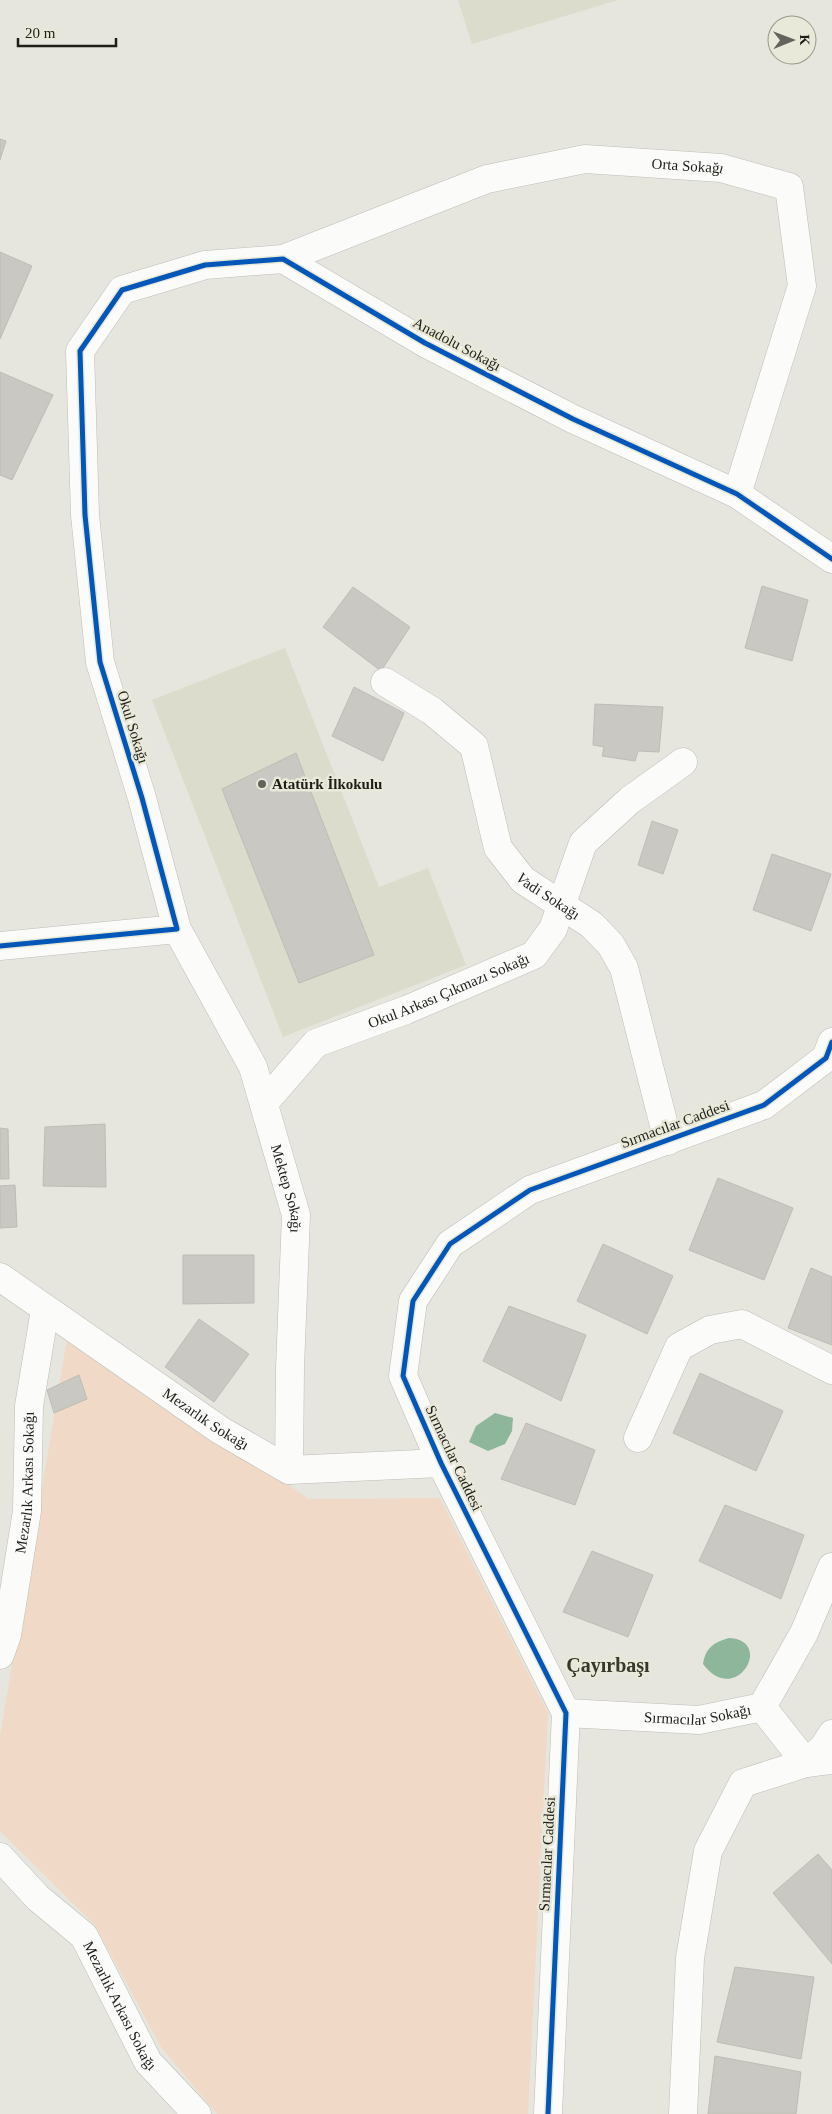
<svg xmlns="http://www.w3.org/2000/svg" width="832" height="2114" font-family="'Times New Roman',serif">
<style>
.built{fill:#dcdccc}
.green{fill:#f0dac7}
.water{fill:#8db69b}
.building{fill:#c9c8c2;stroke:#bdbcb5}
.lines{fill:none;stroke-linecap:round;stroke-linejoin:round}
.minor-casing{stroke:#bdbdb7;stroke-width:29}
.minor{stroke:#fbfbfa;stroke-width:28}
.cycleway-casing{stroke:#e9e9da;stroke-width:8}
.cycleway{stroke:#0057b8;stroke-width:5}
.poi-dot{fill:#64645d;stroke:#e9e9da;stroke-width:2}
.labels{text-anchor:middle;stroke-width:5;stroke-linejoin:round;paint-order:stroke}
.street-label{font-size:15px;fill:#1e1e18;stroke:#e9e9da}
.poi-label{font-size:15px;font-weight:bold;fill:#1e1e18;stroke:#e9e9da;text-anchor:start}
.district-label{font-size:20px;font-weight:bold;fill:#37372b;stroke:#e9e9da}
</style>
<rect width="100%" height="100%" fill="#e6e6de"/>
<path class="built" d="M 458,0 L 618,0 L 472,44 Z
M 285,648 L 379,887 L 428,868 L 466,965 L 283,1037 L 152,700 Z"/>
<path class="green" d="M 68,1333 L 309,1499 L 440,1498 L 548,1713 L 528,2114 L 217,2114 L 161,2047 L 95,1925 L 0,1831 L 0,1736 Z"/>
<path class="water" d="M 495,1413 L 513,1418 L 512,1431 L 505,1444 L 488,1451 L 469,1442 L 476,1426 Z
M 729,1638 C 775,1640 736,1708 703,1664 C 705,1649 713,1642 729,1638 Z"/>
<path class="building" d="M 0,139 L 6,141 L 0,160 Z
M 0,252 L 32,266 L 0,339 Z
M 0,372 L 53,395 L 12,480 L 0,475 Z
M 762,586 L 808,600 L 792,661 L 745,648 Z
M 353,587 L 410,627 L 381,671 L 323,627 Z
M 354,687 L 404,713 L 383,761 L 332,736 Z
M 595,704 L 663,707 L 659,752 L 638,751 L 635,761 L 602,756 L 604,747 L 593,745 Z
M 296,753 L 374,955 L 299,983 L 222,789 Z
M 652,821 L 678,830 L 663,874 L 638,865 Z
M 772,854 L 831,874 L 811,931 L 753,910 Z
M 105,1124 L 106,1187 L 43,1186 L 45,1127 Z
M 0,1128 L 8,1129 L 9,1179 L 0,1179 Z
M 718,1178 L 793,1208 L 764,1280 L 689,1250 Z
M 15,1185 L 17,1227 L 0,1228 L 0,1186 Z
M 603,1244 L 673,1276 L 647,1334 L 577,1301 Z
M 183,1255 L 254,1255 L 254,1303 L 183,1304 Z
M 811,1268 L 832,1277 L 832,1345 L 788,1328 Z
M 509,1306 L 586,1335 L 561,1401 L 483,1361 Z
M 199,1319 L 249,1354 L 214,1402 L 165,1367 Z
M 700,1373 L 783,1411 L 756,1471 L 673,1433 Z
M 79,1375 L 87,1399 L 54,1413 L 47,1390 Z
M 526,1423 L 595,1450 L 575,1505 L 501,1479 Z
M 725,1505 L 804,1535 L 781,1599 L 699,1561 Z
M 592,1551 L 653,1575 L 628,1637 L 563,1612 Z
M 818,1854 L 832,1870 L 832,1964 L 773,1893 Z
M 735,1967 L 814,1977 L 801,2059 L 717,2042 Z
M 715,2056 L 801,2072 L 796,2114 L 708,2114 Z"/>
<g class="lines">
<g class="minor-casing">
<g id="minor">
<path id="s1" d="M 283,259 L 487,179 L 585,159 L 721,168 L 789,187 L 802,286 L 737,494"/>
<path id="s2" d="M 385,682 L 432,711 L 474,746 L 498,848 L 523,880 L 592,925 L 611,945 L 624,968 L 668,1141"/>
<path id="s3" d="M 177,929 L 253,1067 L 296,1215 L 290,1368 L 289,1470"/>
<path d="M 0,946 L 177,929 L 142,798 L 100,662 L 85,515 L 80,351 L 122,290 L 205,265 L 283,259 L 425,343 L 573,419 L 737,494 L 832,559"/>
<path id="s4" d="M 264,1103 L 316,1043 L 406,1010 L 534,955 L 553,929 L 583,843 L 630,800 L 683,762"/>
<path id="s5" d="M 0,1277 L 220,1430 L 289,1470 L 441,1463"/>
<path d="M 638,1438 L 679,1347 L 710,1330 L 742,1324 L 832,1370"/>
<path id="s6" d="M 0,1655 L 7,1635 L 27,1511 L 29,1406 L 45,1310"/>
<path d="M 762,1707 L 806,1763"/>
<path id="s7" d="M 566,1713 L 699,1720 L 762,1707 L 804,1633 L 832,1567"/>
<path d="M 806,1763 L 823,1748 L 832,1734"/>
<path id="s8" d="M 0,1857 L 38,1898 L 84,1936 L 148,2062 L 197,2114"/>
<path d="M 548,2114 L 566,1713 L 441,1463 L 403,1376 L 413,1301 L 450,1244 L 530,1190 L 764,1105 L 826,1058 L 832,1042"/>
<path d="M 683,2114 L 690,1958 L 708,1851 L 743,1783 L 806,1763 L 832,1760"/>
</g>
</g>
<use href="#minor" class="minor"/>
<g class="cycleway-casing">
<path id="cycleway" d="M 0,946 L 177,929 L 142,798 L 100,662 L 85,515 L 80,351 L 122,290 L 205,265 L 283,259 L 425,343 L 573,419 L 737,494 L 832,559
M 548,2114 L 566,1713 L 441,1463 L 403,1376 L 413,1301 L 450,1244 L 530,1190 L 764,1105 L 826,1058 L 832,1042"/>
</g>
<use href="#cycleway" class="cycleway"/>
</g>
<circle class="poi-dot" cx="262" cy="784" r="5"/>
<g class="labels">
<g class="street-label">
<text dy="5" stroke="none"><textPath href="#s1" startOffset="422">Orta Sokağı</textPath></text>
<text transform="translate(457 344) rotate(28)" y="5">Anadolu Sokağı</text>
<text transform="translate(133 727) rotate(73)" y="5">Okul Sokağı</text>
<text dy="5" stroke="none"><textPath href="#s2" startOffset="285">Vadi Sokağı</textPath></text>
<text dy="5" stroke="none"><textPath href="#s4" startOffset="222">Okul Arkası Çıkmazı Sokağı</textPath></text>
<text transform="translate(675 1124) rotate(-20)" y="5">Sırmacılar Caddesi</text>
<text dy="5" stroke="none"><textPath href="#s3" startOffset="284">Mektep Sokağı</textPath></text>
<text dy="5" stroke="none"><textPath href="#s5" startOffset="250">Mezarlık Sokağı</textPath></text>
<text transform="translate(454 1458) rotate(65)" y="5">Sırmacılar Caddesi</text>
<text dy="5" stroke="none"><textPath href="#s6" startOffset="175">Mezarlık Arkası Sokağı</textPath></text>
<text dy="5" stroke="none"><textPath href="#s7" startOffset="132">Sırmacılar Sokağı</textPath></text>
<text transform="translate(547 1854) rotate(-87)" y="5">Sırmacılar Caddesi</text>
<text dy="5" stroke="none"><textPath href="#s8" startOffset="194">Mezarlık Arkası Sokağı</textPath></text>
</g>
<g class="poi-label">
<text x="272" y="789">Atatürk İlkokulu</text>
</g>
<g class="district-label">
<text x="608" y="1672">Çayırbaşı</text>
</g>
</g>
<g transform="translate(792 40) rotate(89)"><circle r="24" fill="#e9e9da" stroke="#98988c"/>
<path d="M0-4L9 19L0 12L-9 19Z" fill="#64645d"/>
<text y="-8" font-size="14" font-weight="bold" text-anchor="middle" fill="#1e1e18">K</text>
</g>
<path d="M18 38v8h98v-8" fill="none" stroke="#1e1e18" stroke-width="2.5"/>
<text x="25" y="38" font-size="15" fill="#1e1e18" stroke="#e9e9da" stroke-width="4" paint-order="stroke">20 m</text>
</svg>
